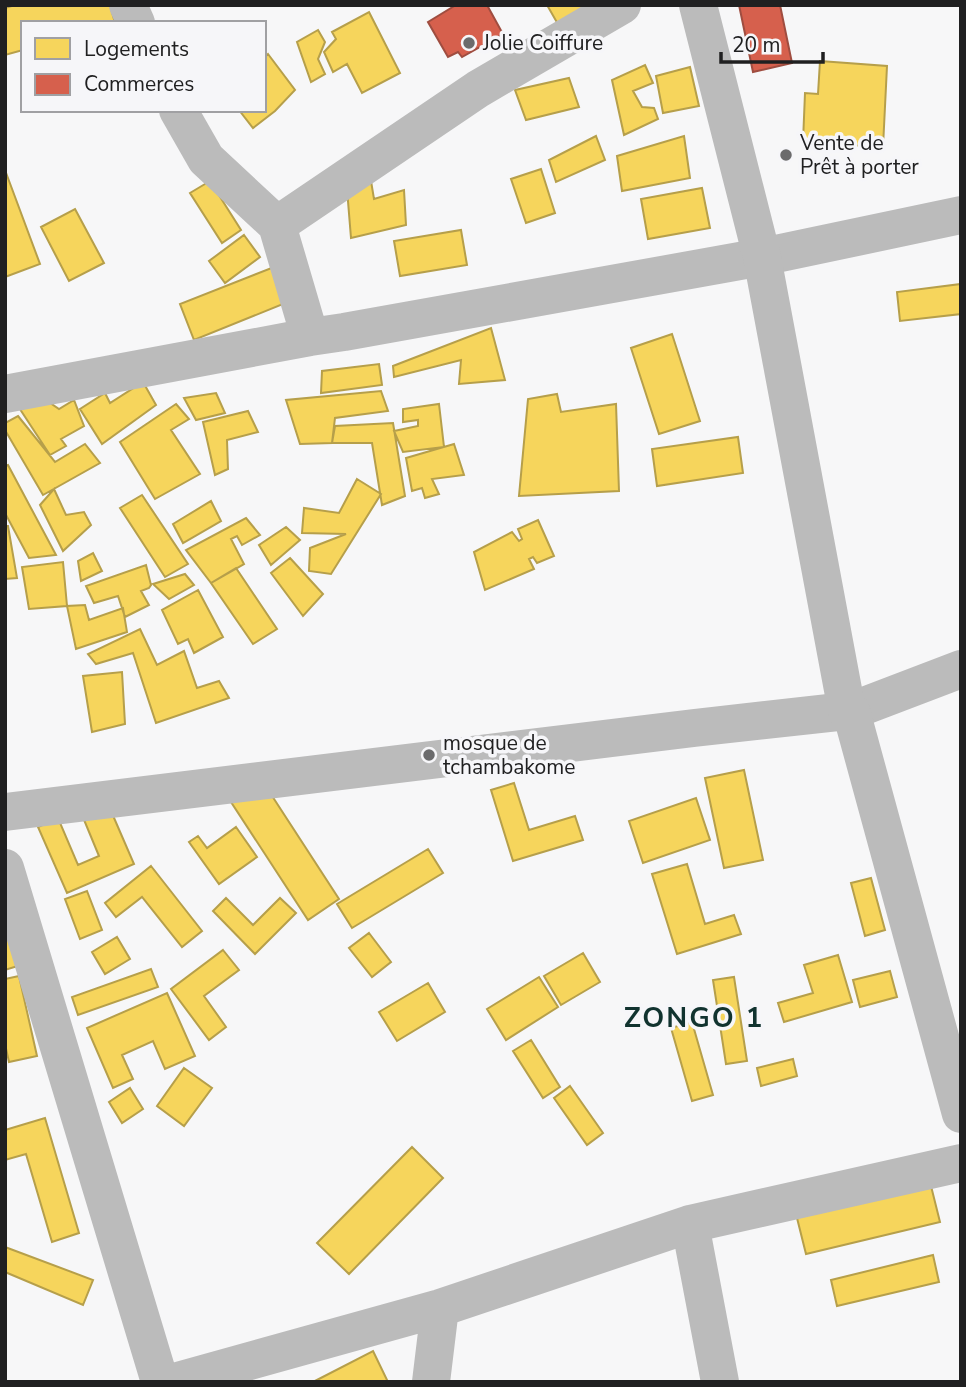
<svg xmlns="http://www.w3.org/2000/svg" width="966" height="1387" font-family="'Nunito Sans',sans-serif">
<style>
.homes{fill:#f6d55c;stroke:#b69f4a;stroke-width:2}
.shops{fill:#d6604d;stroke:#9f4d40;stroke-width:2}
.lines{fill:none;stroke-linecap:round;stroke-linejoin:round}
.minor{stroke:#bbb;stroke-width:38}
.tertiary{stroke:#bbb;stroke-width:38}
.poi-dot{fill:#6b6b6c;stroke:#f6f6f9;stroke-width:2.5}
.labels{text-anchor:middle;stroke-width:7;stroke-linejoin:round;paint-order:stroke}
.poi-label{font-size:21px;fill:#202021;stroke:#f6f6f9;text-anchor:start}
.district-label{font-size:28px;font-weight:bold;letter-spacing:2px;fill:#11332f;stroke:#f6f6f9}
</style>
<rect width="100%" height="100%" fill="#f7f7f8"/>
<path class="homes" d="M 15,5 L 110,5 L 115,23 L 23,23 L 23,50 L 5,55 L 5,8 Z
M 547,5 L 596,5 L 559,26 Z
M 369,12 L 400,73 L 362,93 L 347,64 L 333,72 L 324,52 L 336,39 L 332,32 Z
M 318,30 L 325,42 L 318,59 L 325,74 L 311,82 L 297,42 Z
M 268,54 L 295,90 L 275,111 L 253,128 L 239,110 L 264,110 L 264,58 Z
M 820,61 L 887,66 L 883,147 L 803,142 L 805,93 L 818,94 Z
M 645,65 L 653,83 L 633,91 L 642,107 L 654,108 L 658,119 L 624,135 L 612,80 Z
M 690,67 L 699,106 L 663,113 L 656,76 Z
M 569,78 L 579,107 L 526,120 L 515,90 Z
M 596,136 L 605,160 L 556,182 L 549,160 Z
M 684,136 L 690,178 L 622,191 L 617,156 Z
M 541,169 L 555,213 L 526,223 L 511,179 Z
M 5,170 L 40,264 L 5,277 Z
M 210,181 L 241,230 L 222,243 L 190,193 Z
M 371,181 L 374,199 L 404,190 L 406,225 L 351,238 L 347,189 Z
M 702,188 L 710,228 L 648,239 L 641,199 Z
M 75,209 L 104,263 L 69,281 L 41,227 Z
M 461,230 L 467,265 L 400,276 L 394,241 Z
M 244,235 L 260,257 L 225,283 L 209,261 Z
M 274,267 L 288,302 L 194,340 L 180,304 Z
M 961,284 L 961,314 L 900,321 L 897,292 Z
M 491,328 L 505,380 L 459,384 L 461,360 L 394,377 L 393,366 Z
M 672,334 L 700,421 L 659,434 L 631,348 Z
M 379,364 L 382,385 L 321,393 L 322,371 Z
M 143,382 L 156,405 L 102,444 L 80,409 L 105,393 L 110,403 Z
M 30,389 L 59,409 L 74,400 L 84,426 L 61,439 L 66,446 L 50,455 L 14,400 Z
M 381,391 L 388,411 L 335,418 L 332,443 L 300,444 L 286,400 Z
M 216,393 L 225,413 L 196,420 L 184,398 Z
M 557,394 L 561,412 L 616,404 L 619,491 L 519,496 L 528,399 Z
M 176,404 L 189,419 L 171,430 L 200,474 L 155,499 L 120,442 Z
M 439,404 L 444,447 L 403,452 L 394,431 L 418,426 L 418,420 L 403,422 L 403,409 Z
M 248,411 L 258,432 L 227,440 L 228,469 L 215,475 L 203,422 Z
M 18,416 L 55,462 L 85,444 L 100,463 L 43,495 L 5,430 L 5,423 Z
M 393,423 L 405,496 L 382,505 L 372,443 L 332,443 L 335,426 Z
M 738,437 L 743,473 L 657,486 L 652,449 Z
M 454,444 L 464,475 L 432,479 L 439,494 L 425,498 L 422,488 L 412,491 L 406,458 Z
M 8,465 L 56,555 L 29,558 L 5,513 L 5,466 Z
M 357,479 L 381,494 L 331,574 L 309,571 L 310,548 L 346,534 L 302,533 L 304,508 L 339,513 Z
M 54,489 L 66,515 L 84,512 L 91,525 L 63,551 L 40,505 Z
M 142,495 L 188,564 L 165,577 L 120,508 Z
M 211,501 L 221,521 L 183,543 L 173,524 Z
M 246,518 L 260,535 L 242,545 L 237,536 L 231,539 L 244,564 L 211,583 L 186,550 Z
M 538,520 L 554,556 L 537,563 L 533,557 L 529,559 L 534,569 L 485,590 L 474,552 L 512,532 L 519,541 L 522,539 L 518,529 Z
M 5,526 L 8,526 L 17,578 L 5,579 Z
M 286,527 L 300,540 L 271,565 L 259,545 Z
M 93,553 L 102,571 L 81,581 L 78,561 Z
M 290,558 L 323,594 L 303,616 L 271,573 Z
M 63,562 L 67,606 L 29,609 L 22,567 Z
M 146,565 L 151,585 L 149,588 L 141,591 L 149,605 L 125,617 L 118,596 L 94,603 L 86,586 Z
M 236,568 L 277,629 L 253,644 L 211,583 Z
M 185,574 L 194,585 L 169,599 L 153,584 Z
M 198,590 L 223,637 L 194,653 L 188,639 L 178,644 L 162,610 Z
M 85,605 L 89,620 L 123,608 L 127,632 L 76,649 L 67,606 Z
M 140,629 L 157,665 L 184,651 L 197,688 L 219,681 L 229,698 L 156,723 L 133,653 L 96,664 L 88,654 Z
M 122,672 L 125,724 L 92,732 L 83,676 Z
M 744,770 L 763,860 L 724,868 L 705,778 Z
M 263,782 L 339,899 L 308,920 L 231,802 Z
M 514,783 L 529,830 L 575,816 L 583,840 L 513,861 L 491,790 Z
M 696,798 L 710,840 L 643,863 L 629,821 Z
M 108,804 L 134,864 L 67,893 L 38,827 L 58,818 L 78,865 L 99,856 L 82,815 Z
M 236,827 L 257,857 L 219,884 L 189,842 L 198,836 L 207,848 Z
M 428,849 L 443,873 L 352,928 L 337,904 Z
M 687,864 L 705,924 L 734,915 L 741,934 L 677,954 L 652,874 Z
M 151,866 L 202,931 L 182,947 L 142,897 L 116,917 L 105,903 Z
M 871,878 L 885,930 L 865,936 L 851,883 Z
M 87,891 L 102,930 L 80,939 L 65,899 Z
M 226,898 L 253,925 L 280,898 L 296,913 L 255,954 L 213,911 Z
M 5,915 L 24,964 L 5,970 Z
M 369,933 L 391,962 L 372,977 L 349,948 Z
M 117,937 L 130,959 L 105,974 L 92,952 Z
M 223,950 L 239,970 L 204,996 L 226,1027 L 209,1040 L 171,989 Z
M 583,953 L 600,982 L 561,1005 L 544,976 Z
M 838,955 L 852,1002 L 784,1022 L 778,1003 L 813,993 L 804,965 Z
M 151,969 L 158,987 L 78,1015 L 72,997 Z
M 890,971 L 897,997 L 860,1007 L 853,980 Z
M 19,976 L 37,1056 L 9,1062 L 5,1044 L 5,979 Z
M 539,977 L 558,1007 L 506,1040 L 487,1009 Z
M 734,977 L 747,1061 L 726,1064 L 713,980 Z
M 428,983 L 445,1012 L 397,1041 L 379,1012 Z
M 167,993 L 195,1056 L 165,1069 L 153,1041 L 122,1055 L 133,1079 L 113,1088 L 87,1028 Z
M 692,1022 L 713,1095 L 692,1101 L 671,1028 Z
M 531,1040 L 560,1087 L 543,1098 L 513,1051 Z
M 793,1059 L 797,1076 L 761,1086 L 757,1068 Z
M 184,1068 L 212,1088 L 184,1126 L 157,1106 Z
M 570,1086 L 603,1133 L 587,1145 L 554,1098 Z
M 130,1088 L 143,1109 L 122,1123 L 109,1102 Z
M 45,1118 L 79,1233 L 52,1242 L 26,1154 L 5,1160 L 5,1130 Z
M 412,1147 L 443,1178 L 349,1274 L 317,1243 Z
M 929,1178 L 940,1222 L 806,1254 L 795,1210 Z
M 5,1247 L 93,1280 L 83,1305 L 5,1272 Z
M 933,1255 L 939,1282 L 837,1306 L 831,1280 Z
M 373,1351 L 388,1382 L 313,1382 Z"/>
<path class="shops" d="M 456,5 L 487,5 L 503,34 L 462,57 L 458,52 L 448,57 L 428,22 Z
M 739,5 L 780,5 L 792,63 L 753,72 Z"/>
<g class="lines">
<path class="minor" d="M 128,5 L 136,23
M 178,110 L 206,159 L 277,225 L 310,337
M 277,225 L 478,89 L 622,5
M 5,394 L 310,337 L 344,332 L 762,257 L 961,215
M 851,711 L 961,669
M 5,812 L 694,728 L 847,711
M 5,868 L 160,1382
M 690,1224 L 720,1382
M 174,1382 L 440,1308 L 690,1224 L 961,1163
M 431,1382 L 440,1308"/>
<path class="tertiary" d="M 698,5 L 762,257 L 847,711 L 851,711 L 961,1114"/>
</g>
<g class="poi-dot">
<circle cx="469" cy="43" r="7"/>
<circle cx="786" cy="155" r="7"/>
<circle cx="429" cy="755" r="7"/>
</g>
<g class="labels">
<g class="poi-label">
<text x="483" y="50">Jolie Coiffure</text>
<text x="800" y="150">Vente de<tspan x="800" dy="24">Prêt à porter</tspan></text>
<text x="443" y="750">mosque de<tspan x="443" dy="24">tchambakome</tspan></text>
</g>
<g class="district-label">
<text x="694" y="1027">ZONGO 1</text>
</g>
</g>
<rect width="966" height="1387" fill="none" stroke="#202021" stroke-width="14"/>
<rect x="21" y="21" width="245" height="91" fill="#f6f6f9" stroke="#a0a0a3" stroke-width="2"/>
<rect x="35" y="38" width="35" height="21" fill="#f6d55c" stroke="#a0a0a3" stroke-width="2"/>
<text x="84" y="56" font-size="21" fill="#202021">Logements</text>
<rect x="35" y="74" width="35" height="21" fill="#d6604d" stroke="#a0a0a3" stroke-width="2"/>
<text x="84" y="91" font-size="21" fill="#202021">Commerces</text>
<path d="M721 52v10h102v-10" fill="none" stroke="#202021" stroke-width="3.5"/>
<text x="732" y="52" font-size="21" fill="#202021" stroke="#f6f6f9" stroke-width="5" paint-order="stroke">20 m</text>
</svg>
